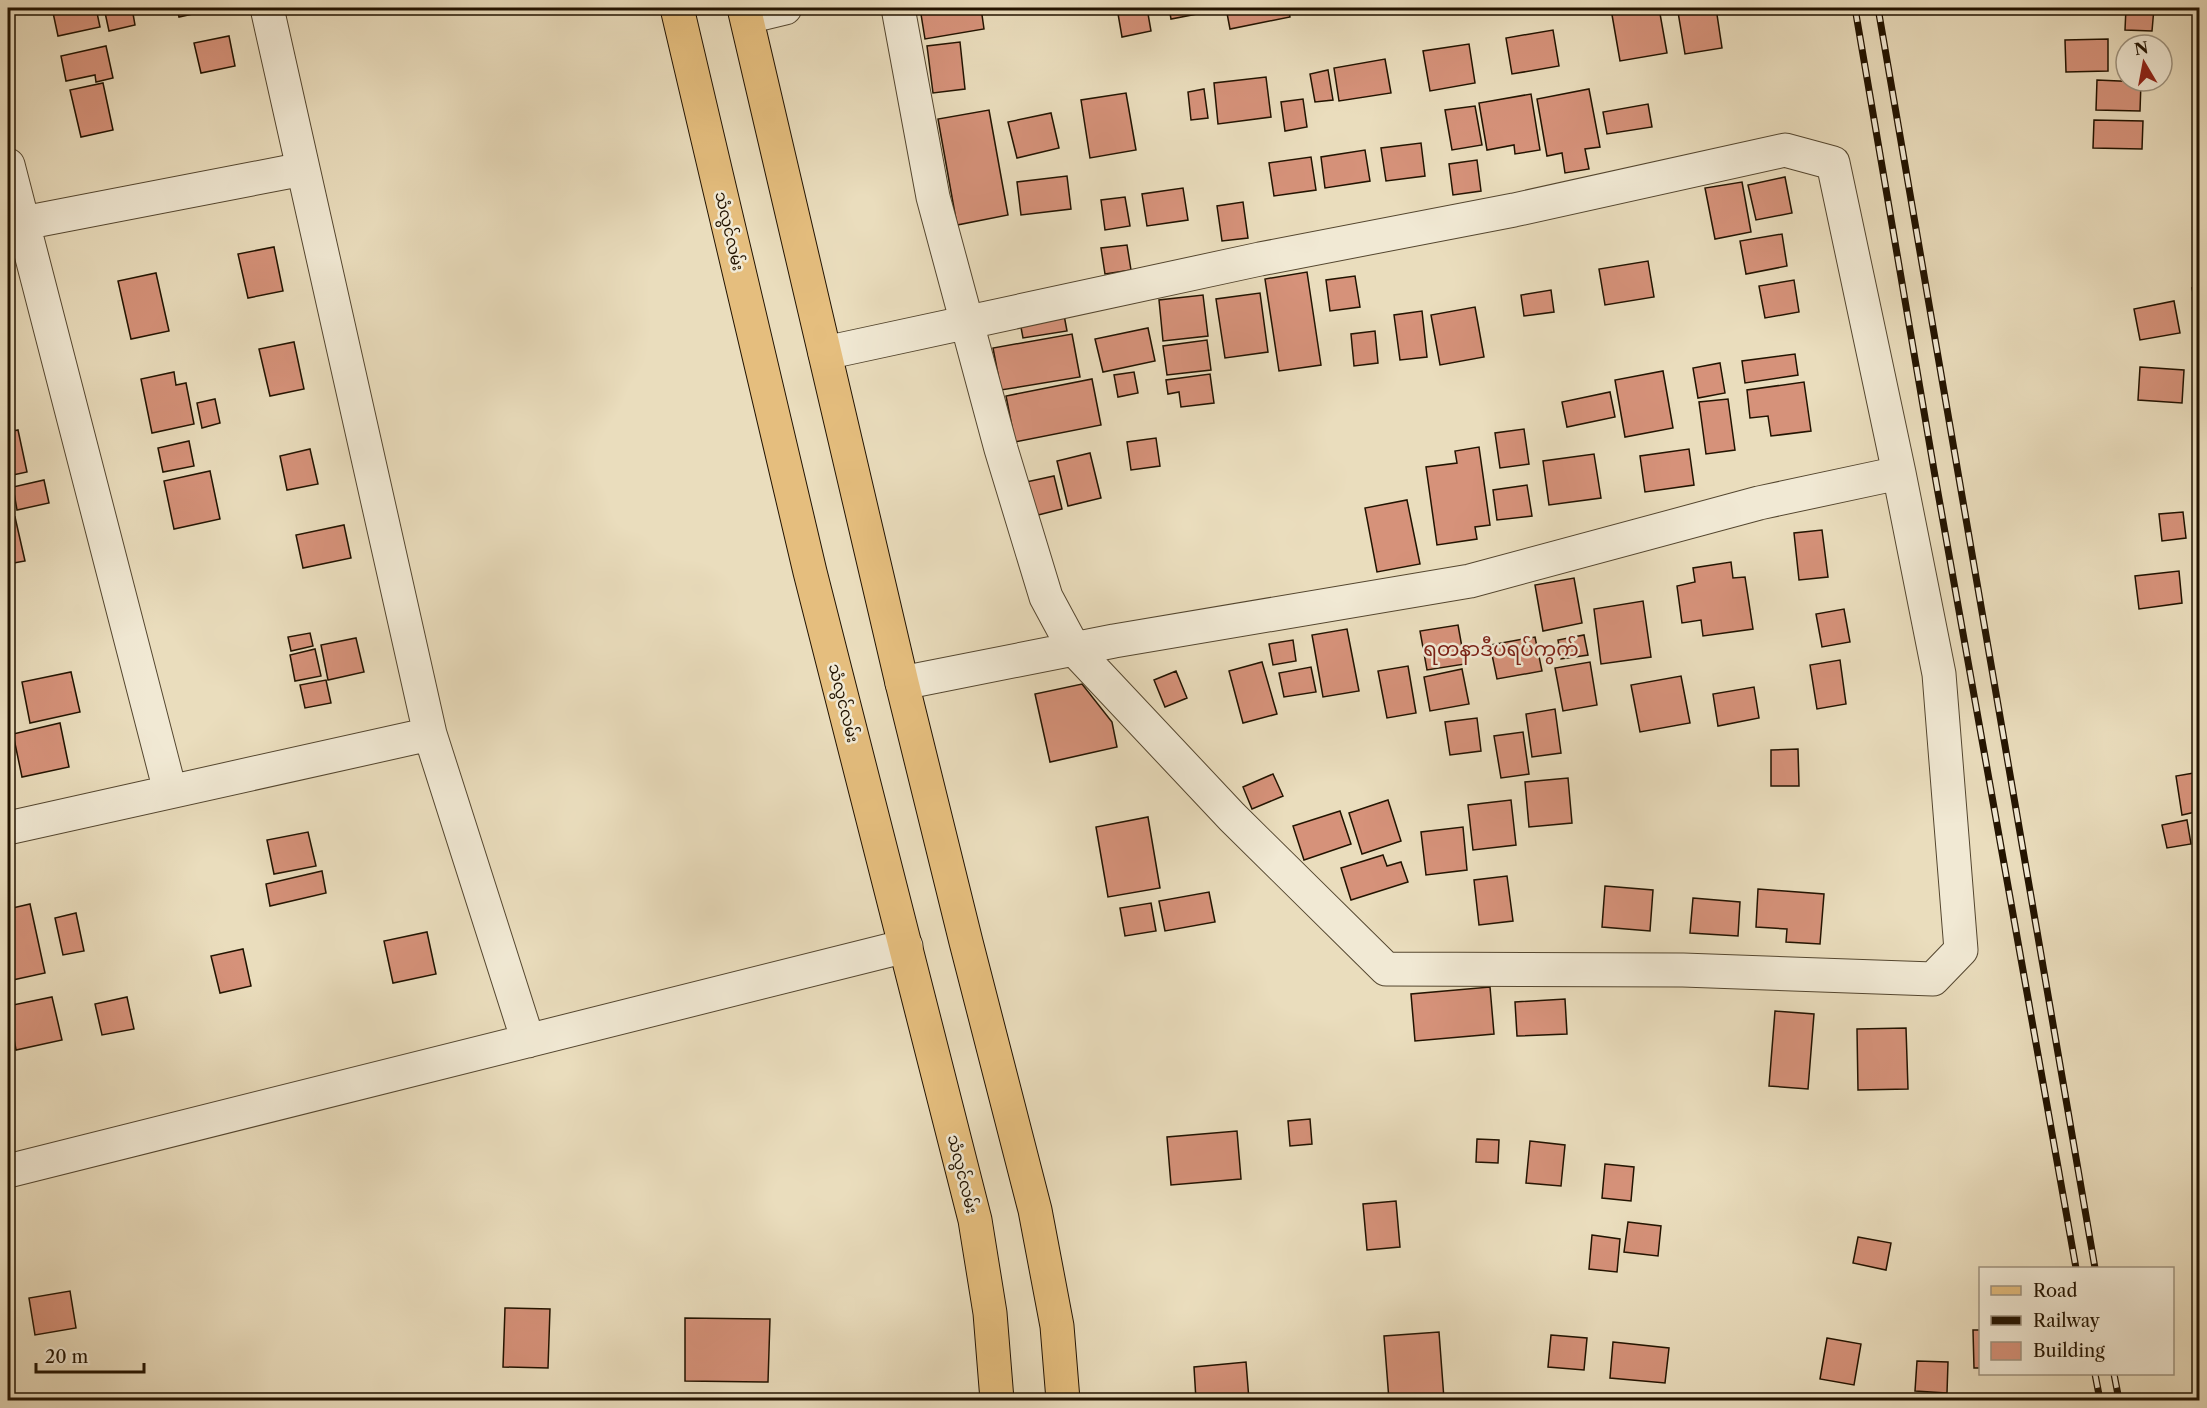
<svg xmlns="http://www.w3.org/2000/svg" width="2207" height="1408" font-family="'Libre Caslon Text','Noto Sans Myanmar',serif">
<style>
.building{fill:#d6927a;stroke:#221300;stroke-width:1.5}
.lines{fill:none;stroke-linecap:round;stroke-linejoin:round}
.minor-casing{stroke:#54462f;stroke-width:35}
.major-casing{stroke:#221300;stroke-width:35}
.minor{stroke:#f1e9d4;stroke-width:33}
.major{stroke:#e5be7e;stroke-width:33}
.rail-casing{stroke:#221300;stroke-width:7}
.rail{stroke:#f1e9d4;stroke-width:4.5;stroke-dasharray:14;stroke-linecap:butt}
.labels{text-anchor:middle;stroke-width:5;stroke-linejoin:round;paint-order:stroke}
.street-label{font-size:16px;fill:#221300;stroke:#f1e9d4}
.quarter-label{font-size:20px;fill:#7a1f14;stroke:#f1e9d4}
</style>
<rect width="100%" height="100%" fill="#eaddbd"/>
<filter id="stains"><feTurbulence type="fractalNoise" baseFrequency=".00333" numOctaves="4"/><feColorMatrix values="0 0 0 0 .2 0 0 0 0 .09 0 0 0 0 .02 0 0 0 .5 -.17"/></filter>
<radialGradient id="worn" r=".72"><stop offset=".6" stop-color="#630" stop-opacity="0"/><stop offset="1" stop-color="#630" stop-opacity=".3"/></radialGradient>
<path class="building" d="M 52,8 L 96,8 L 100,27 L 58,36 Z
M 104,8 L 132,8 L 135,25 L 109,31 Z
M 177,8 L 211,8 L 211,10 L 179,17 Z
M 920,8 L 981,8 L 984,29 L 925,39 Z
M 1117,8 L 1147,8 L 1151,31 L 1122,37 Z
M 1169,8 L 1217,8 L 1218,10 L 1171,19 Z
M 1226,8 L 1288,8 L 1290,17 L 1230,29 Z
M 1617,8 L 1659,8 L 1667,53 L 1620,61 L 1611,9 Z
M 1703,8 L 1716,8 L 1722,48 L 1685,54 L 1678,12 Z
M 2126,8 L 2154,8 L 2152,31 L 2125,30 Z
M 1553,30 L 1559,66 L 1512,74 L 1506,38 Z
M 229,36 L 235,66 L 201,73 L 194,43 Z
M 2108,39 L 2108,71 L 2066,72 L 2065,40 Z
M 960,42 L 965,89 L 933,93 L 927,46 Z
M 1469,44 L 1475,83 L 1430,91 L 1423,51 Z
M 106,46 L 113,78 L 96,82 L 95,75 L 66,81 L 61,56 Z
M 1385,59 L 1391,93 L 1339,101 L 1334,68 Z
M 1328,70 L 1333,100 L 1315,102 L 1310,74 Z
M 1266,77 L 1271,117 L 1218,124 L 1214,83 Z
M 2097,80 L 2141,82 L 2140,111 L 2096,110 Z
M 103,83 L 113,130 L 81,137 L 70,90 Z
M 1204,89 L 1208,118 L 1191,120 L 1188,92 Z
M 1589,89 L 1600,147 L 1585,149 L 1589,169 L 1565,173 L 1562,153 L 1547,156 L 1537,99 Z
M 1126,93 L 1136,150 L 1090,158 L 1081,100 Z
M 1531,94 L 1540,150 L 1515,154 L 1514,145 L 1487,150 L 1479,103 Z
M 1303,99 L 1307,127 L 1285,131 L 1281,102 Z
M 1648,104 L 1652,127 L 1607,134 L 1603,112 Z
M 1475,106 L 1482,145 L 1452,150 L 1445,110 Z
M 989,110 L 1008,215 L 957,225 L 938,119 Z
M 1051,113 L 1059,148 L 1017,158 L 1008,122 Z
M 2094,120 L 2143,121 L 2142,149 L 2093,148 Z
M 1421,143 L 1425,176 L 1386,181 L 1381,148 Z
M 1365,150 L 1370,181 L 1325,188 L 1321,157 Z
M 1311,157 L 1316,190 L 1274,196 L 1269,163 Z
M 1477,160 L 1481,191 L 1453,195 L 1449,164 Z
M 1067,176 L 1071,209 L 1021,215 L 1017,182 Z
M 1785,177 L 1792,213 L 1756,220 L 1748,185 Z
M 1742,182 L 1751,232 L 1715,239 L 1705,188 Z
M 1183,188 L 1188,220 L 1147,226 L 1142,194 Z
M 1125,197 L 1130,226 L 1105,230 L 1101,200 Z
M 1243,202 L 1248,238 L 1222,241 L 1217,206 Z
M 1782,234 L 1787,266 L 1746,274 L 1740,241 Z
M 1127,245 L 1131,270 L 1105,274 L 1101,248 Z
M 274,247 L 283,291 L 248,298 L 238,254 Z
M 1648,261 L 1654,297 L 1605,305 L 1599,269 Z
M 1307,272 L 1321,365 L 1279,371 L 1265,279 Z
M 156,273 L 169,331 L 131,339 L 118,281 Z
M 1355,276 L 1360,307 L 1330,311 L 1326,280 Z
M 1794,280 L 1799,312 L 1765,318 L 1759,286 Z
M 2200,287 L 2200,319 L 2198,319 L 2192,288 Z
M 1551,290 L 1554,312 L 1524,316 L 1521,295 Z
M 1260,293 L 1268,352 L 1225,358 L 1216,299 Z
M 1203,295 L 1208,336 L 1163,341 L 1159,300 Z
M 2174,301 L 2180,333 L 2140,340 L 2134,309 Z
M 1475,307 L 1484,357 L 1440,365 L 1431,315 Z
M 1422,311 L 1427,357 L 1400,360 L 1394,315 Z
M 1064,315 L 1067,331 L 1023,338 L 1020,322 Z
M 1148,328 L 1155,361 L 1103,372 L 1095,339 Z
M 1375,331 L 1378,363 L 1354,366 L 1351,334 Z
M 1072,334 L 1080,377 L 1001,390 L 993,348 Z
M 1207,340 L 1211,370 L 1167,375 L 1163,346 Z
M 294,342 L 304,389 L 270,396 L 259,349 Z
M 1795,354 L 1798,375 L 1745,383 L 1742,361 Z
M 1720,363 L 1725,393 L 1698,398 L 1693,368 Z
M 2140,367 L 2184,370 L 2182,403 L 2138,400 Z
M 1663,371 L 1673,428 L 1625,437 L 1615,380 Z
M 174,372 L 176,385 L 186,383 L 194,424 L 152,433 L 141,379 Z
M 1134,372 L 1138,393 L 1118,397 L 1114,375 Z
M 1210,374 L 1214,403 L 1181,407 L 1179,392 L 1168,394 L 1166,380 Z
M 1092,379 L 1101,425 L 1015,442 L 1006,396 Z
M 1804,382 L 1811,431 L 1771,436 L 1768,416 L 1750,418 L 1747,390 Z
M 1610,392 L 1615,417 L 1567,427 L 1562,402 Z
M 215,399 L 220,423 L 202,428 L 197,403 Z
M 1728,399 L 1735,450 L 1706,454 L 1699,402 Z
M 1524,429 L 1529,464 L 1500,468 L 1495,433 Z
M 18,430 L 27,472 L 8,476 L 8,432 Z
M 1156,438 L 1160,466 L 1131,470 L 1127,442 Z
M 189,441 L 194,466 L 163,472 L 158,448 Z
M 1479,447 L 1490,525 L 1475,527 L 1477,539 L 1437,545 L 1426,467 L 1457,463 L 1455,451 Z
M 310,449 L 318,484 L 287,490 L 280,456 Z
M 1689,449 L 1694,485 L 1645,492 L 1640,456 Z
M 1090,453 L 1101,498 L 1068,506 L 1057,461 Z
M 1594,454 L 1601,498 L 1549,505 L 1543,461 Z
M 210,471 L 220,519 L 174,529 L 164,481 Z
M 1054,476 L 1062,509 L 1034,516 L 1026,482 Z
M 44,480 L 49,503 L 17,510 L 13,487 Z
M 1527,485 L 1532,516 L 1497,520 L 1493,490 Z
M 1407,500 L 1420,564 L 1377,572 L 1365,508 Z
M 2183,512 L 2186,538 L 2162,541 L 2159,514 Z
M 15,517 L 25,561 L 8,564 L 8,519 Z
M 344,525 L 351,558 L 303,568 L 296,535 Z
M 1822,530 L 1828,577 L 1799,580 L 1794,533 Z
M 1731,562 L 1733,578 L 1745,577 L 1753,629 L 1703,636 L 1701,620 L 1682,623 L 1677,586 L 1695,582 L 1693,568 Z
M 2179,571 L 2182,603 L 2139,609 L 2135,576 Z
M 1574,578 L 1582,623 L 1543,631 L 1535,585 Z
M 1643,601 L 1651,657 L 1601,664 L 1594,609 Z
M 1844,609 L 1850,642 L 1822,647 L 1816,614 Z
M 1458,625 L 1465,664 L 1427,670 L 1420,631 Z
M 1347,629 L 1359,691 L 1323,697 L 1312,635 Z
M 310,633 L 313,646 L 291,651 L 288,637 Z
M 1584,635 L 1588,655 L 1561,659 L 1558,640 Z
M 1535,637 L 1542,671 L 1497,679 L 1490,645 Z
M 356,638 L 364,672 L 328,680 L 321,645 Z
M 1293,640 L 1296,661 L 1273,665 L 1269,644 Z
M 315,649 L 321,676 L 295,681 L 290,655 Z
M 1840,660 L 1846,704 L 1817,709 L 1810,665 Z
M 1262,662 L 1277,714 L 1243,723 L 1229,671 Z
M 1590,662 L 1597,705 L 1563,711 L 1555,668 Z
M 1408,666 L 1416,713 L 1387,718 L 1378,671 Z
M 1311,667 L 1316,692 L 1284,697 L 1279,673 Z
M 1462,669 L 1469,704 L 1430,711 L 1424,677 Z
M 1176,671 L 1187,698 L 1165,707 L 1154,680 Z
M 71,672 L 80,712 L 30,723 L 22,682 Z
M 1681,676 L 1690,723 L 1640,732 L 1631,685 Z
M 326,680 L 331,703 L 305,708 L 300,685 Z
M 1082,684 L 1112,722 L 1117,747 L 1050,762 L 1035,694 Z
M 1754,687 L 1759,718 L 1718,726 L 1713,694 Z
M 1555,709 L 1561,753 L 1532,757 L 1526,714 Z
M 1477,718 L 1481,751 L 1450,755 L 1445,722 Z
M 60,723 L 69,767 L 22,777 L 13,734 Z
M 1523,732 L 1529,774 L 1501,778 L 1494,736 Z
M 1798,749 L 1799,786 L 1771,786 L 1771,750 Z
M 2200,772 L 2200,811 L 2182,815 L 2176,776 Z
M 1273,774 L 1283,796 L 1252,809 L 1243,787 Z
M 1568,778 L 1572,823 L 1529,827 L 1525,782 Z
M 1388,800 L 1401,841 L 1362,854 L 1349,813 Z
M 1511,800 L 1516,845 L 1473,850 L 1468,805 Z
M 1340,811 L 1351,844 L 1304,860 L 1293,826 Z
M 1148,817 L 1160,888 L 1108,897 L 1096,827 Z
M 2187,820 L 2191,844 L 2167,848 L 2162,825 Z
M 1463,827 L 1467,870 L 1426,875 L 1421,832 Z
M 308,832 L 316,866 L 274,874 L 267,840 Z
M 1383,855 L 1387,866 L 1401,862 L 1408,882 L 1351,900 L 1341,868 Z
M 322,871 L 326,893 L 270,906 L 266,884 Z
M 1507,876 L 1513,921 L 1479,925 L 1474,880 Z
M 1605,886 L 1653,890 L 1650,931 L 1602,927 Z
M 1758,889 L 1824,894 L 1820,944 L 1786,942 L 1787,929 L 1756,927 Z
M 1209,892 L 1215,922 L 1165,931 L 1159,901 Z
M 1693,898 L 1740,902 L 1738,936 L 1690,933 Z
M 1151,903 L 1156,931 L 1125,936 L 1120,908 Z
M 30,904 L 45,973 L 8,981 L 8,909 Z
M 76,913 L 84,951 L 63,955 L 55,918 Z
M 427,932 L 436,974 L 393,983 L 384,941 Z
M 243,949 L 251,986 L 220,993 L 211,956 Z
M 1490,987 L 1494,1034 L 1415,1041 L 1411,994 Z
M 52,997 L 62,1040 L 16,1050 L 8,1006 Z
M 127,997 L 134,1029 L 102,1035 L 95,1004 Z
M 1565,999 L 1567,1034 L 1517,1036 L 1515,1002 Z
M 1775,1011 L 1814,1014 L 1808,1089 L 1769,1086 Z
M 1906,1028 L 1908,1089 L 1858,1090 L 1857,1029 Z
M 1310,1119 L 1312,1144 L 1290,1146 L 1288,1121 Z
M 1237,1131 L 1241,1179 L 1171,1185 L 1167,1137 Z
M 1477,1139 L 1499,1140 L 1498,1163 L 1476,1162 Z
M 1530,1141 L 1565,1145 L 1561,1186 L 1526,1183 Z
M 1605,1164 L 1634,1167 L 1631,1201 L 1602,1198 Z
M 1396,1201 L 1400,1247 L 1367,1250 L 1363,1204 Z
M 1628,1222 L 1661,1226 L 1658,1256 L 1624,1252 Z
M 1592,1235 L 1620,1239 L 1617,1272 L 1589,1269 Z
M 1858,1237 L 1891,1243 L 1886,1270 L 1853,1263 Z
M 70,1291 L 76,1328 L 35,1335 L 29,1298 Z
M 505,1308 L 550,1309 L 548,1368 L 503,1367 Z
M 685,1318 L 770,1319 L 768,1382 L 685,1381 Z
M 1973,1330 L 1980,1330 L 1980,1368 L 1974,1368 Z
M 1439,1332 L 1444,1399 L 1389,1400 L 1384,1336 Z
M 1551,1335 L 1587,1338 L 1584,1370 L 1548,1367 Z
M 1827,1338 L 1861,1344 L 1854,1385 L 1820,1379 Z
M 1613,1342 L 1669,1348 L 1665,1383 L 1610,1378 Z
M 1917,1361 L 1948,1362 L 1947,1393 L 1915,1391 Z
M 1246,1362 L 1249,1400 L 1196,1400 L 1194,1367 Z"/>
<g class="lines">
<g class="minor-casing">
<path id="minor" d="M 267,8 L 430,734 L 528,1041
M 747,17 L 785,8
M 8,165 L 170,791
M 8,226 L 303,169
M 825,353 L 1260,259 L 1514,210 L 1785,150 L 1833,163 L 1899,473 L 1939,674 L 1961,950 L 1933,979 L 1683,970 L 1386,969 L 1232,817 L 1074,649 L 1046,597 L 1001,449 L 933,197 L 898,8
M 902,683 L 1114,641 L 1470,581 L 1759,503 L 1899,473
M 8,828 L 430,734
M 8,1171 L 906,946"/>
</g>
<g class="major-casing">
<path id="major" d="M 677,8 L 810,572 L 975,1220 L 990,1313 L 997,1400
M 744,8 L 902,683 L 966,942 L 1035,1210 L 1057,1326 L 1063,1400"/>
</g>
<use href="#minor" class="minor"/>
<use href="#major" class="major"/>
<g class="rail-casing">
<path id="rail" d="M 1855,8 L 1935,476 L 2076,1268
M 1878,8 L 2095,1268
M 2095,1374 L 2100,1400
M 2114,1374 L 2119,1400"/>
</g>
<use href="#rail" class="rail"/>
</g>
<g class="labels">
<g class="street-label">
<text transform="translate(730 231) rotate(77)" y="6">သံလွင်လမ်း</text>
<text transform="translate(844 703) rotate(76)" y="6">သံလွင်လမ်း</text>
<text transform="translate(963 1174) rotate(76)" y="6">သံလွင်လမ်း</text>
</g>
<g class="quarter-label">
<text x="1501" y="656">ရတနာဒီပရပ်ကွက်</text>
</g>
</g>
<rect width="2207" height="1408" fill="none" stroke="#eaddbd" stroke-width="30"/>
<rect x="9" y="9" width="2189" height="1390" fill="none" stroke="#221300" stroke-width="3"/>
<rect x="15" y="15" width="2177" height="1378" fill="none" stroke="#221300" stroke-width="1.5"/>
<rect x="1979" y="1267" width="195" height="108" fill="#f1e9d4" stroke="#9e937f" stroke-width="1.5"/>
<rect x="1991" y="1286" width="30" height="9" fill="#e5be7e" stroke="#9e937f" stroke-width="1.5"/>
<text x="2033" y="1297" font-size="18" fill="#221300">Road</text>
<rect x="1991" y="1316" width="30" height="9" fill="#221300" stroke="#9e937f" stroke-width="1.5"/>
<text x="2033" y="1327" font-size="18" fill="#221300">Railway</text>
<rect x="1991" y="1342" width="30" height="18" fill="#d6927a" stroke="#9e937f" stroke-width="1.5"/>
<text x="2033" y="1357" font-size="18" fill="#221300">Building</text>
<g transform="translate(2144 63) rotate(350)"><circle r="28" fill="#f1e9d4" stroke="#9e937f" stroke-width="1.5"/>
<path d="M0-4.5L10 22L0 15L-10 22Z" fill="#8f2418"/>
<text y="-9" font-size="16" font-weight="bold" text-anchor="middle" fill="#221300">N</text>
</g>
<path d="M36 1363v9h108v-9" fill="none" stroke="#221300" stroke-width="3"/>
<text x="45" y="1363" font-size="18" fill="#221300" stroke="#f1e9d4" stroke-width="4.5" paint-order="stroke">20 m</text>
<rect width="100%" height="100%" filter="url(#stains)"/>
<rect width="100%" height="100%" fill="url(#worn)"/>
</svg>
